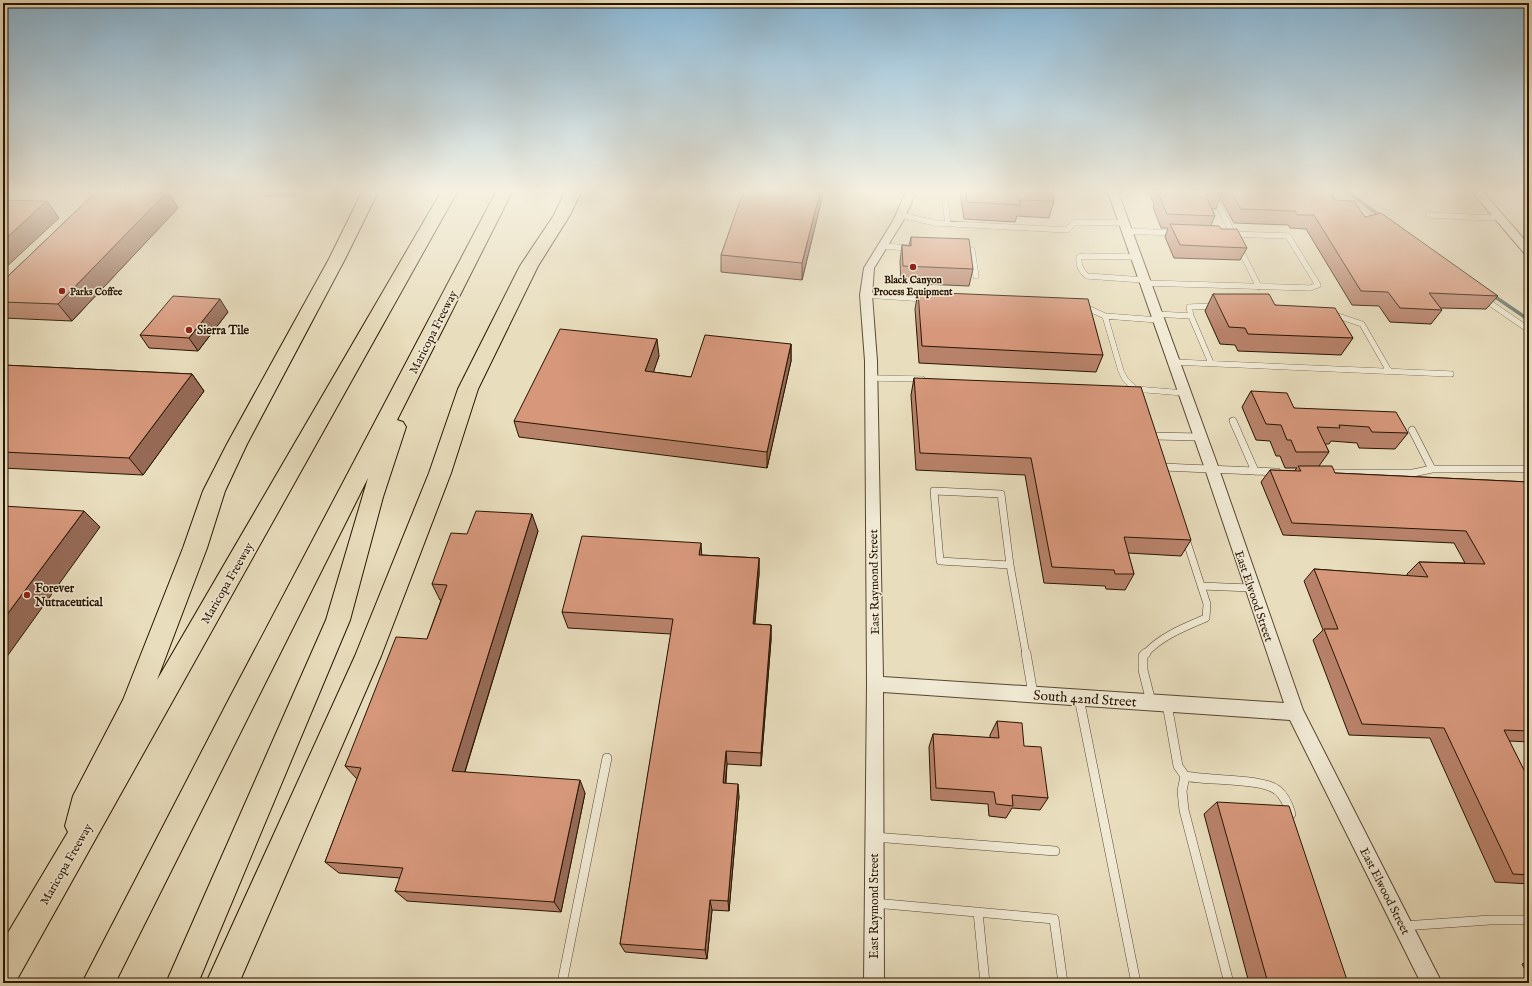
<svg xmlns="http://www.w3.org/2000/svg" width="1532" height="986" font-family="'IM FELL English',serif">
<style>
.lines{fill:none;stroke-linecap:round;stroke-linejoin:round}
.stream{stroke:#6c786f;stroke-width:3.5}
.lane-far2-casing{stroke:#584730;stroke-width:6}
.lane-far1-casing{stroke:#584730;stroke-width:8}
.lane-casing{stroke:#584730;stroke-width:10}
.street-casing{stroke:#584730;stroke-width:2}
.highway-casing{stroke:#281501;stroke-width:2}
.lane-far2{stroke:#f0e9d4;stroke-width:5.5}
.lane-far1{stroke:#f0e9d4;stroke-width:7}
.lane{stroke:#f0e9d4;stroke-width:9}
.street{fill:#f0e9d4;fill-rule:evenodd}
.highway{fill:#e8ddbd;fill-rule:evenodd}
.wall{fill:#b8826a;stroke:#281501}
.shaded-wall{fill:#966a56;stroke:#281501}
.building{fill:#d6977b;stroke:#281501}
.poi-dot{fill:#8f2418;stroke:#f0e9d4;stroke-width:1.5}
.labels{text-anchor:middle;stroke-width:3;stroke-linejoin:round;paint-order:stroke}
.far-poi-label{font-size:10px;font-weight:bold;fill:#281501;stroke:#f0e9d4}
.poi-label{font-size:12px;font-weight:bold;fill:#281501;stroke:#f0e9d4;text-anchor:start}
.street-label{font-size:12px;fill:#281501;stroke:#f0e9d4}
.near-street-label{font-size:14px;fill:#281501;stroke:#f0e9d4}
</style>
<rect width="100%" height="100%" fill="#e8ddbd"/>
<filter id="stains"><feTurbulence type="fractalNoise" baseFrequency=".005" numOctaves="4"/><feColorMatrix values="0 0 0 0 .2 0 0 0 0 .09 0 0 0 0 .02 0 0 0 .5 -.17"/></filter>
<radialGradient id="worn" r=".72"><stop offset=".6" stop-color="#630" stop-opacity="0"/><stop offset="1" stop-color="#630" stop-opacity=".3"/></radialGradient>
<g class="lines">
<path class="stream" d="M 1347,192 L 1382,217
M 1491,294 L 1529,320"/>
<g class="lane-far2-casing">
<path id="lane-far2" d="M 944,192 L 948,224
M 1334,192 L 1375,221
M 901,215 L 935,223 L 1067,230 L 1075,222 L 1124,223
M 1428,215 L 1492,218 L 1498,216
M 1127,231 L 1175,233
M 882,246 L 910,248
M 1239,247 L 1259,287
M 962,250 L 972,250 L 976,276
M 1136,257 L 1084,256 L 1079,257 C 1078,265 1081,271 1087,276 L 1144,280
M 1145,283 L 1310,288 L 1318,285 L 1288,236 L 1233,234 L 1212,192
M 866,295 L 925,299
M 1484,299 L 1529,330
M 1083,306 L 1105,316 L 1158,320
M 1156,314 L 1191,316 L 1211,363
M 1332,314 L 1362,324 L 1389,371
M 1105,316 L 1121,371 L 1125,379 L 1139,393
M 1191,316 L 1189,307 L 1216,306
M 1173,362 L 1451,374
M 871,378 L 922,379
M 1135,389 L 1184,393"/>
</g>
<g class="lane-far1-casing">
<path id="lane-far1" d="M 1233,421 L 1255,471
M 1412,430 L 1432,469
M 1153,436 L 1200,437
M 1163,467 L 1277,472
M 1332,473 L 1413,473 L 1432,469 L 1529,469
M 934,491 L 1001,494 L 1010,565 L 940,561 Z
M 1010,565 L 1026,654
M 1201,586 L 1251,588
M 1145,654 C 1161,636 1185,627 1206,618 L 1207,604 L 1185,536"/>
</g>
<g class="lane-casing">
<path id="lane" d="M 1026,653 L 1033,694
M 1146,653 L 1143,656 L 1143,670 L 1151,702
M 1079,698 L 1136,983
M 1167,704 L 1178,766 L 1185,776 C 1208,781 1262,778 1277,790 C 1284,795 1289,807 1291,814
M 1185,776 L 1182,791 L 1184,810 L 1229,983
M 874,837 L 1055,851
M 874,903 L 1054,919 L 1063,983
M 978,912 L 985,983
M 1403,926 L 1490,920 L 1529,920
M 562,983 L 607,758"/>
</g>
<g class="street-casing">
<path id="street" d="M 906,192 L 916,192 L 903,221 L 874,268 L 872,295 L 877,361 L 883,677 L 1284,703 L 1205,469 L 1108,192 L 1118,192 L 1219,469 L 1303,710 L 1442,983 L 1421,983 L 1290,720 L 883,692 L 884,983 L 864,983 L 867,684 L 865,361 L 860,295 L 864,268 L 893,221 Z
M 1472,192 L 1483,192 L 1529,245 L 1529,255 L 1525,254 Z"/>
</g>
<g class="highway-casing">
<path id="highway" d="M 362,192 L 378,192 L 345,259 L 247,444 L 225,491 L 207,548 L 157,680 L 441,192 L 457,192 L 15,983 L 3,983 L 3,941 L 68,832 L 65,826 L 73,796 L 123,700 L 183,548 L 203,491 L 227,444 L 329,259 Z
M 496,192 L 512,192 L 397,420 L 403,422 L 406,427 L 383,497 L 350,620 L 198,983 L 166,983 L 326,620 L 368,478 L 115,983 L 82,983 L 229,699 Z
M 565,192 L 581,192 L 570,215 L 538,266 L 478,389 L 451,473 L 381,656 L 239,983 L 206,983 L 355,656 L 429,473 L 458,389 L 520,266 L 554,215 Z"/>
</g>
<use href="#lane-far2" class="lane-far2"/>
<use href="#lane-far1" class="lane-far1"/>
<use href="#lane" class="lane"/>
<use href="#street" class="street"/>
<use href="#highway" class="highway"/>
</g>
<path class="wall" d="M 96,192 L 168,192 L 178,208 L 72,321 L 3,318 L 3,281 Z
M 266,192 L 298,192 L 295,196 L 268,196 Z
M 960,192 L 1052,192 L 1054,201 L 1049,218 L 1017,216 L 1015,222 L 964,219 Z
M 1149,192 L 1330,192 L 1335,200 L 1365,217 L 1498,296 L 1486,309 L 1440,308 L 1442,310 L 1431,324 L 1390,322 L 1379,306 L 1352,305 L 1306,229 L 1290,228 L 1288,225 L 1234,223 L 1220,198 L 1216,209 L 1212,208 L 1215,216 L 1211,225 L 1221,229 L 1247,248 L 1240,260 L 1174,258 L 1165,237 L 1168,228 L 1161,228 L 1153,207 L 1154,204 Z
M 823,194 L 802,280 L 721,272 L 721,255 Z
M 911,237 L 973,269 L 969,286 L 901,283 L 900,262 L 902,245 L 909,246 Z
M 918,292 L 1103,355 L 1096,372 L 919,363 L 915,309 Z
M 1213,294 L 1275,305 L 1353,338 L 1341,355 L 1238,351 L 1235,345 L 1220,344 L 1205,311 Z
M 228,312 L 198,351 L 149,348 L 140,335 Z
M 791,344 L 791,361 L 767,468 L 519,437 L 514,421 L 659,356 L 653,372 L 691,377 Z
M 3,365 L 192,374 L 204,391 L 143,475 L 3,468 Z
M 914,378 L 1191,540 L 1181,556 L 1128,553 L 1134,574 L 1125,590 L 1106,589 L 1105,586 L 1044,583 L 1025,475 L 916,470 L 911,395 Z
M 1251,391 L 1294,408 L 1408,433 L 1395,449 L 1359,448 L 1357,443 L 1331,441 L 1329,444 L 1325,444 L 1329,452 L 1319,466 L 1335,473 L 1529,482 L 1529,742 L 1509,741 L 1529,780 L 1529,884 L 1495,882 L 1430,738 L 1349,735 L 1313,640 L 1323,630 L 1304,581 L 1314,569 L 1408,576 L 1407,574 L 1419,562 L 1465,563 L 1454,543 L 1283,535 L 1261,482 L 1270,470 L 1294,471 L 1297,468 L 1285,468 L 1280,456 L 1276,456 L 1270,441 L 1256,440 L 1242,407 Z
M 538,531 L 465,772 L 585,793 L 561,912 L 407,901 L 395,891 L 400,878 L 339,873 L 325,862 L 357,779 L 345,766 L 427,639 L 441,600 L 440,600 L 432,584 L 467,534 Z
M 702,555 L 759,558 L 759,574 L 755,624 L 771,625 L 771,640 L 761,766 L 727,764 L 726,783 L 739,796 L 729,911 L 712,910 L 707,959 L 625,952 L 620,944 L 671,634 L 568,628 L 562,612 Z
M 997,721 L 1024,746 L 1048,798 L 1040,810 L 1012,808 L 1006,818 L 989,816 L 988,804 L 931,800 L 929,747 L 933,734 L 990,738 L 990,735 Z
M 1217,802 L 1348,983 L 1249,983 L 1204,814 Z
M 1529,961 L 1529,977 L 1522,964 Z"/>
<path class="shaded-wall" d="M 167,192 L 168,192 L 178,208 L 72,321 L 58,304 Z
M 293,192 L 298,192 L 295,196 Z
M 820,192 L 823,192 L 823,194 L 802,280 L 802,263 Z
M 47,201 L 59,218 L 3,270 L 3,241 Z
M 220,299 L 228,312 L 198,351 L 189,338 Z
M 657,339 L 659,356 L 648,388 L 645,371 Z
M 791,344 L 791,361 L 767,468 L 767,452 Z
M 192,374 L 204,391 L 143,475 L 129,458 Z
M 84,511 L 100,527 L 3,662 L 3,620 Z
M 532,514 L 538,531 L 461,784 L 452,771 Z
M 701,543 L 702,559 L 699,555 Z
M 759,558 L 759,574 L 753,639 L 753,624 Z
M 771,625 L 771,640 L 761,766 L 761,753 Z
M 726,751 L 727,764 L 724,795 L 723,783 Z
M 580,780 L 585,793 L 561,912 L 554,902 Z
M 738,784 L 739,796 L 729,911 L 728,901 Z
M 710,900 L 712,910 L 707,959 L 705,950 Z"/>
<path class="building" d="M 96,192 L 167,192 L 58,304 L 3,302 L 3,281 Z
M 743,192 L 820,192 L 802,263 L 721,255 Z
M 966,192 L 1052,192 L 1054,201 L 1019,200 L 1020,205 L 967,202 Z
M 1160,192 L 1220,192 L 1222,195 L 1205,194 L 1215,216 L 1167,214 L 1158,193 L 1160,193 Z
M 1231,192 L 1330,192 L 1335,200 L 1354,201 L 1365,217 L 1381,213 L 1498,296 L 1429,293 L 1442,310 L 1400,308 L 1388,292 L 1361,291 L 1314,215 L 1297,215 L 1295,211 L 1241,209 Z
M 3,200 L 47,201 L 3,241 Z
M 1170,224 L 1219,226 L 1221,229 L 1237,229 L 1247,248 L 1180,245 Z
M 911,237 L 969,239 L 973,269 L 903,266 L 902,245 L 911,246 Z
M 918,292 L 1088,299 L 1103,355 L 922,346 Z
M 1213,294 L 1269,294 L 1275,305 L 1335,308 L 1353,338 L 1248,334 L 1245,328 L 1229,327 Z
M 173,296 L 220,299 L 189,338 L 140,335 Z
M 560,329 L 657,339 L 645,371 L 691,377 L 705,335 L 791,344 L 767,452 L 514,421 Z
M 3,365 L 192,374 L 129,458 L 3,452 Z
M 914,378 L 1141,387 L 1191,540 L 1124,537 L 1134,574 L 1115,574 L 1114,570 L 1052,567 L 1031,458 L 920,453 Z
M 1251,391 L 1287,393 L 1294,408 L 1396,412 L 1408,433 L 1372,432 L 1369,427 L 1339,425 L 1340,428 L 1317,427 L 1329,452 L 1296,452 L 1291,440 L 1287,440 L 1281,425 L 1266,424 Z
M 1298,466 L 1332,466 L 1335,473 L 1529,482 L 1529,731 L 1504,730 L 1529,780 L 1529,875 L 1513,874 L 1444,728 L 1362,724 L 1324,629 L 1338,629 L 1314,569 L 1428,577 L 1419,562 L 1485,564 L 1466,531 L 1292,523 L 1270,470 L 1301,471 Z
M 3,506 L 84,511 L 3,620 Z
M 476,511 L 532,514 L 452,771 L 580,780 L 554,902 L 395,891 L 403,868 L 325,862 L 361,768 L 345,766 L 396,637 L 427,639 L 447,585 L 432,584 L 451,533 L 467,534 Z
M 582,536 L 701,543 L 699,555 L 759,558 L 753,624 L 771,625 L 761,753 L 726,751 L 723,783 L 738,784 L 728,901 L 710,900 L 705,950 L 620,944 L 673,619 L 562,612 Z
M 997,721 L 1022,723 L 1024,746 L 1041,747 L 1048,798 L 1012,795 L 1013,806 L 996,804 L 994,792 L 936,788 L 933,734 L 999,738 Z
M 1217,802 L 1289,806 L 1348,983 L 1268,983 Z"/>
<linearGradient id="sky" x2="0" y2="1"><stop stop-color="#88b6d5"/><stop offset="0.58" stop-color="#f5f0e1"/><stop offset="1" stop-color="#f5f0e1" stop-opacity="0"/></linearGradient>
<rect width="1532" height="330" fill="url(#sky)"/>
<g class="poi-dot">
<circle cx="913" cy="267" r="4"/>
<circle cx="62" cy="291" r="4"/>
<circle cx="189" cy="330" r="4"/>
<circle cx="27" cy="595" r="4"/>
</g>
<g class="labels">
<g class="far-poi-label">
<text x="913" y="283">Black Canyon<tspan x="913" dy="12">Process Equipment</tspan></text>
<text x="70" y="295" text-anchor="start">Parks Coffee</text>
</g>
<g class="poi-label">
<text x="197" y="334">Sierra Tile</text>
<text x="35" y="592">Forever<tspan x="35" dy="14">Nutraceutical</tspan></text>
</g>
<g class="street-label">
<text transform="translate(433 332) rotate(-63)" y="4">Maricopa Freeway</text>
<text transform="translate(874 582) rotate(-91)" y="4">East Raymond Street</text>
<text transform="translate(227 583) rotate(-60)" y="4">Maricopa Freeway</text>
<text transform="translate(1254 596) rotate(71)" y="4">East Elwood Street</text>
<text transform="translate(66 864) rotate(-60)" y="4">Maricopa Freeway</text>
<text transform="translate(1385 891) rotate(63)" y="4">East Elwood Street</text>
<text transform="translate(874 906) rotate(-90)" y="4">East Raymond Street</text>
</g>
<g class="near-street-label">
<text transform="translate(1085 698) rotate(4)" y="5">South 42nd Street</text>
</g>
</g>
<rect width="1532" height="986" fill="none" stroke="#e8ddbd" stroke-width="16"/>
<rect x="4" y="4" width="1524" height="978" fill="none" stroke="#281501" stroke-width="2"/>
<rect x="8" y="8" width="1516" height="970" fill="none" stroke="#281501"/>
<rect width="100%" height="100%" filter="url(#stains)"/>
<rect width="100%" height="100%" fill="url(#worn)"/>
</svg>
